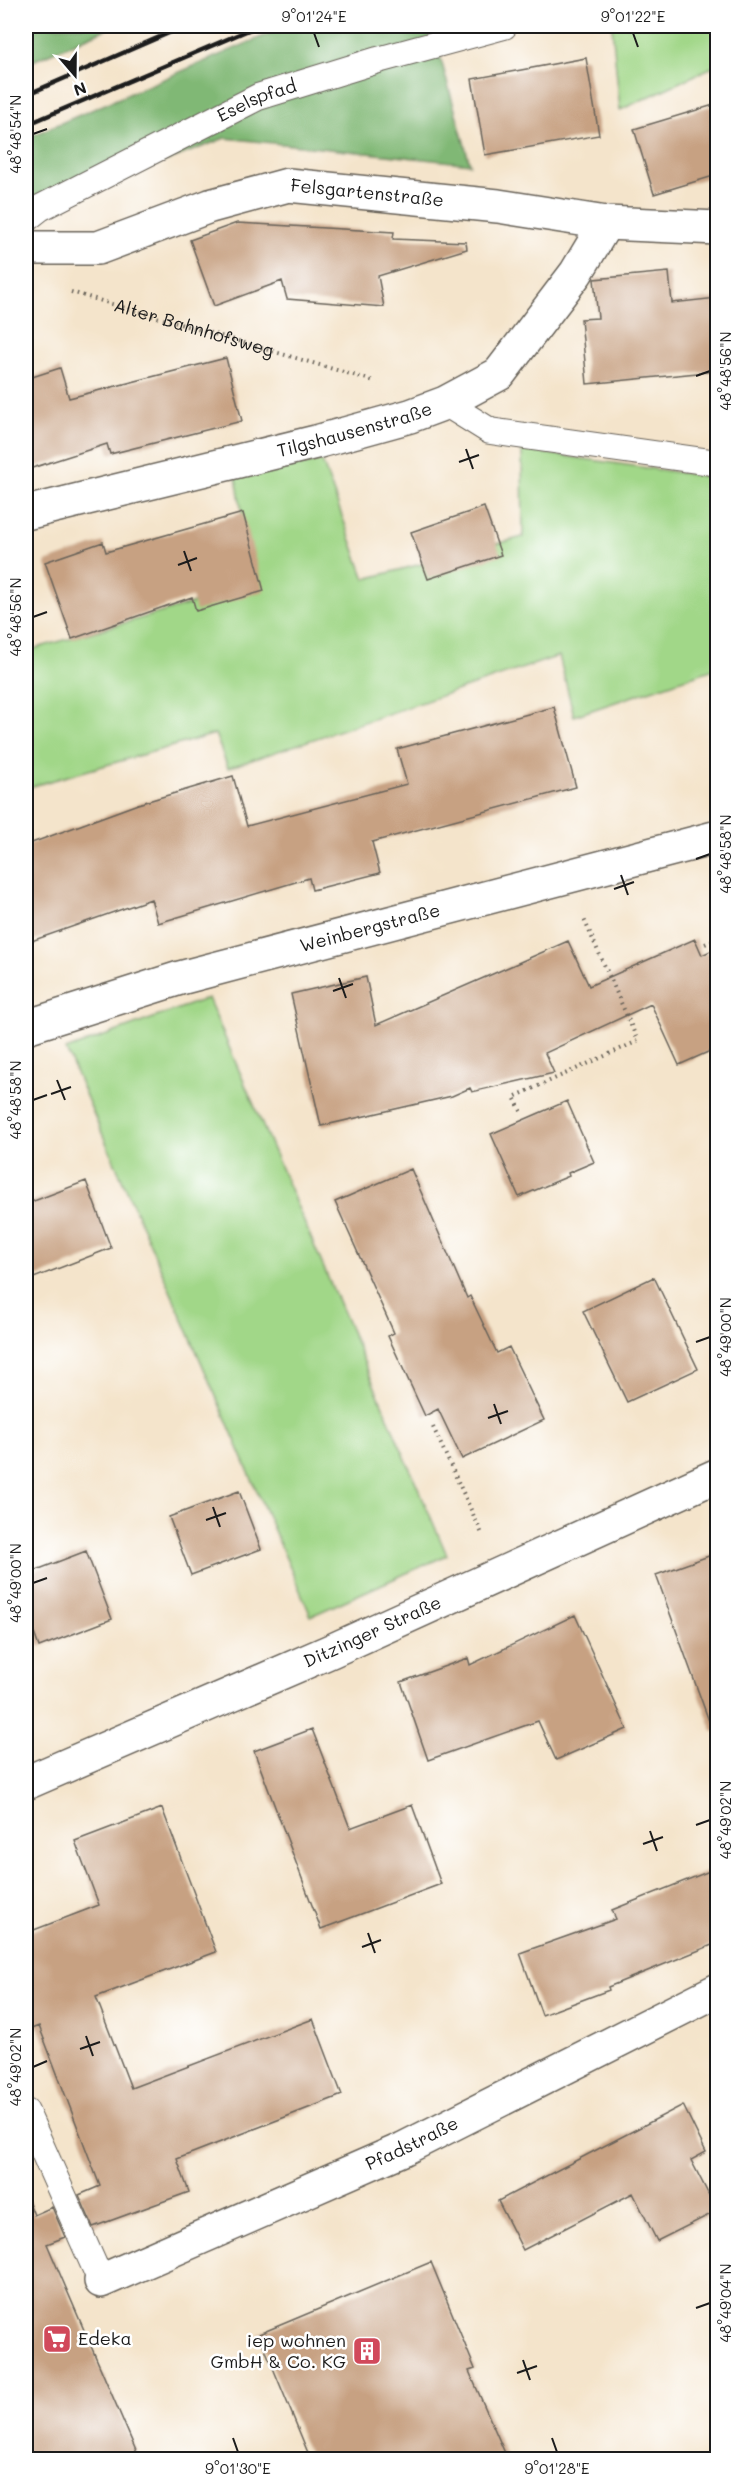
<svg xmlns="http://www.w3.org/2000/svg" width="743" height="2485" font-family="Mali,sans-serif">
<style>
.green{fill:#a1d788;stroke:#5e7a52;stroke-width:1.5}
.forest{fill:#80b874;stroke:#4e6a48;stroke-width:1.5}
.building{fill:#c7a182}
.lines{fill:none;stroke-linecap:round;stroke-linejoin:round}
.service-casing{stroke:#686259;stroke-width:28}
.minor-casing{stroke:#686259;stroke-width:36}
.tertiary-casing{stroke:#686259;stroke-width:36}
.path{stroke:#686259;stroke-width:4;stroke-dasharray:1.5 4.5;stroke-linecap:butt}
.service{stroke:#fff;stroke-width:26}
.minor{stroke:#fff;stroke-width:33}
.tertiary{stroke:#fff;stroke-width:33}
.rail{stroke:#1c1c1c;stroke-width:4.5}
.ticks{fill:none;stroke:#1c1c1c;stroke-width:2}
.labels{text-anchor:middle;stroke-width:5;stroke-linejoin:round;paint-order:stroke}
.street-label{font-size:18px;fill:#1c1c1c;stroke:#fff}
.poi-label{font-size:18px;fill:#1c1c1c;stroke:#fff;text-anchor:start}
.neatline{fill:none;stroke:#1c1c1c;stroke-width:2}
.ticks-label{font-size:15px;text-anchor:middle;fill:#1c1c1c}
</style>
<rect width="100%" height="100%" fill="#fff"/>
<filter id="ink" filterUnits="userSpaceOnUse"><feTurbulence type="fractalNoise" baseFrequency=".0167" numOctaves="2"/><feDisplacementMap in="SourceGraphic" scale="12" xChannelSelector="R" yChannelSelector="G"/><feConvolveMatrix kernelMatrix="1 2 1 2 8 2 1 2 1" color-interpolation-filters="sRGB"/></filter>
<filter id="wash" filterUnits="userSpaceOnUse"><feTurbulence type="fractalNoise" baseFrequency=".008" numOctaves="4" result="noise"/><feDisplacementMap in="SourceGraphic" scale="24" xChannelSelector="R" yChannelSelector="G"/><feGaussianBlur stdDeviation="1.35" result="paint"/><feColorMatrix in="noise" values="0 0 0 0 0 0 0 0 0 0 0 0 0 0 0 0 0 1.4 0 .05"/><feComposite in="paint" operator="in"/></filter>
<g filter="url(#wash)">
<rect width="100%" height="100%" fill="#f4e4cb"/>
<path class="green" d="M 616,26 L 717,26 L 717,65 L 620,110 L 612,27 Z
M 522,450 L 717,478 L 717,668 L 574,716 L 559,656 L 228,768 L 215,734 L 26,788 L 26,651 L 254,586 L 236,477 L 322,461 L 365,579 L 523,537 Z
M 208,998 L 447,1555 L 311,1616 L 66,1050 Z"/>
<path class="forest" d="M 26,26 L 113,26 L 26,64 Z
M 287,26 L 493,26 L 438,49 L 470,164 L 225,138 L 64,201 L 26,201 L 26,138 Z"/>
<g id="blocks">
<path class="building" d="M 586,58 L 599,135 L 485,155 L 472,79 Z
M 717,104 L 717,175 L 654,194 L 634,129 Z
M 237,223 L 394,232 L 393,239 L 466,242 L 467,249 L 378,276 L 384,307 L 287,299 L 282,281 L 214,306 L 190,240 Z
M 669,272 L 672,303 L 717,298 L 717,371 L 587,384 L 581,319 L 598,318 L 594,279 Z
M 226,358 L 242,421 L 110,454 L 107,444 L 26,470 L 26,379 L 60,368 L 69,398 Z
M 484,507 L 501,555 L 428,579 L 411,532 Z
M 243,513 L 264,591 L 196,611 L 192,597 L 72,639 L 45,562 L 103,542 L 106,552 Z
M 554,707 L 576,787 L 372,842 L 380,873 L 312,890 L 309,878 L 158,923 L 151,899 L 26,943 L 26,845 L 138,804 L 233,776 L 247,826 L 407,784 L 397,749 Z
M 695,939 L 702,955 L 717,948 L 717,1048 L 679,1065 L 651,1004 L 545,1053 L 554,1073 L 472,1092 L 470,1088 L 452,1096 L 321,1126 L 291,994 L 366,977 L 376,1025 L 568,941 L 589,986 Z
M 567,1101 L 594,1162 L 568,1173 L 569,1176 L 519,1197 L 491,1134 Z
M 411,1169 L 467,1298 L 470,1296 L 497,1353 L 509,1347 L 544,1420 L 462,1459 L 438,1409 L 425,1416 L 388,1336 L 394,1333 L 335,1202 Z
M 86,1181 L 111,1248 L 26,1281 L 26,1204 Z
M 654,1277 L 698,1369 L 627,1402 L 583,1311 Z
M 239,1491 L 261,1549 L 191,1575 L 169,1517 Z
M 86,1551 L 112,1619 L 39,1647 L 26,1611 L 26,1574 Z
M 717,1553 L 717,1731 L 713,1732 L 656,1575 Z
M 575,1615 L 627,1729 L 556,1760 L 538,1721 L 428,1760 L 401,1682 L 468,1658 L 470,1665 Z
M 312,1729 L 350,1828 L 412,1805 L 441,1884 L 321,1929 L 254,1751 Z
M 162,1808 L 216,1952 L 96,1997 L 131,2088 L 313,2019 L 342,2095 L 177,2159 L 189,2192 L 93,2227 L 79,2195 L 100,2186 L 39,2026 L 26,2031 L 26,1933 L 99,1905 L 75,1841 Z
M 717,1868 L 717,1943 L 608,1987 L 609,1990 L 542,2015 L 520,1953 L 616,1919 L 612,1910 Z
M 683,2105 L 706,2152 L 691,2160 L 717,2211 L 657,2241 L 633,2193 L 523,2250 L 498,2201 Z
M 26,2195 L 34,2215 L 52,2207 L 65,2237 L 47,2244 L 140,2460 L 26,2460 Z
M 431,2262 L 475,2369 L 469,2371 L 508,2460 L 311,2460 L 259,2334 Z"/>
</g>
</g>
<g filter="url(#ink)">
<use href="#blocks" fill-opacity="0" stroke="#686259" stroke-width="1.5"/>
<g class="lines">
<g class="service-casing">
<g id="service">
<path id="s2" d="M 26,219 L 40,208 L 258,97 L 378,60 L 504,26"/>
<path d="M 445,403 L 490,431 L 718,463"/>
<path d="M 26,2112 L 101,2281"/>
</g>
</g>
<g class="minor-casing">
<g id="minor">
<path id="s3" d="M 26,248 L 98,248 L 210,206 L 288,185 L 498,206 L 606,223 L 718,228"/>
<path id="s4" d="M 26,513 L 316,442 L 410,416 L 445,403 L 499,374 L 576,273 L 606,223"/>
<path id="s5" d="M 26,1027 L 180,978 L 718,837"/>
<path id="s6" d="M 101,2281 L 403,2149 L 718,1990"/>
</g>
</g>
<g class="tertiary-casing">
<g id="tertiary">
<path id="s7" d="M 26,1783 L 331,1651 L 718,1475"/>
</g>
</g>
<g class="path">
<path id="s1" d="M 71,292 L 374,381"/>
<path d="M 705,944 L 718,939"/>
<path d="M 521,1111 L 514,1097 L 638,1041 L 583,917"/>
<path d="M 433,1427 L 483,1536"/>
</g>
<use href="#service" class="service"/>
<use href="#minor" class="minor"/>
<use href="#tertiary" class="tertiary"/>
<path class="rail" d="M 26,95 L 185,26
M 26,125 L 258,26"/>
</g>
</g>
<path class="ticks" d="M 314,33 L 319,47M 633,33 L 638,47M 33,134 L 47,129M 696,376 L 710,371M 466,449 L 473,469M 459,462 L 479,455M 184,551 L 191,571M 178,565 L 197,558M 33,617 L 47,612M 696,859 L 710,854M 621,875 L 628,895M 614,889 L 634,882M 339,978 L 346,998M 333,991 L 353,984M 57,1080 L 65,1100M 51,1094 L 71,1087M 33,1100 L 47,1095M 696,1342 L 710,1337M 494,1404 L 501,1424M 488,1418 L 508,1411M 213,1507 L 220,1527M 206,1520 L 226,1513M 33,1583 L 47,1578M 696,1825 L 710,1820M 650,1831 L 657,1851M 643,1844 L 663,1837M 368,1933 L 375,1953M 362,1947 L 381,1940M 86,2036 L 93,2056M 80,2049 L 100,2042M 33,2067 L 47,2061M 696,2308 L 710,2303M 523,2360 L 530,2380M 517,2373 L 537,2366M 233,2438 L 238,2452M 552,2438 L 557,2452"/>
<defs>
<g id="supermarket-square" transform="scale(1.5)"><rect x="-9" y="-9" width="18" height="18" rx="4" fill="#d1495b" stroke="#fff"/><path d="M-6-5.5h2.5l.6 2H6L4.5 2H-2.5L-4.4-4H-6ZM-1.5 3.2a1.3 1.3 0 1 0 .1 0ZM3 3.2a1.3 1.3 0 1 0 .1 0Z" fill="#fff"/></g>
<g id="building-square" transform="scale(1.5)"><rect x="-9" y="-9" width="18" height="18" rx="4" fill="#d1495b" stroke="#fff"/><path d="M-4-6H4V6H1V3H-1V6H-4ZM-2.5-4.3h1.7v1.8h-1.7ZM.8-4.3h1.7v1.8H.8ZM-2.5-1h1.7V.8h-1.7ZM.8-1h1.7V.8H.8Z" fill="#fff"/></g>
</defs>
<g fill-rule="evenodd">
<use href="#supermarket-square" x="57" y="2339"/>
<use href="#building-square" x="367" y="2351"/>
</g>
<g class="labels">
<g class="street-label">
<text dy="6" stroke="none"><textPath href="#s2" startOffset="260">Eselspfad</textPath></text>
<text dy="6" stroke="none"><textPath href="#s3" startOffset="352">Felsgartenstraße</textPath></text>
<text dy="6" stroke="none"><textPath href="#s1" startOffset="128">Alter Bahnhofsweg</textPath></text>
<text dy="6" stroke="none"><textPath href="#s4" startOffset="339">Tilgshausenstraße</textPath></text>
<text dy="6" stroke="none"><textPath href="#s5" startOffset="358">Weinbergstraße</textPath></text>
<text dy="6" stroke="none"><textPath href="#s7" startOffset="378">Ditzinger Straße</textPath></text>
<text dy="6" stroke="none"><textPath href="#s6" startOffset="340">Pfadstraße</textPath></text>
</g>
<g class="poi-label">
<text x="78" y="2345">Edeka</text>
<text x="346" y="2347" text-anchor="end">iep wohnen<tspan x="346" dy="21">GmbH &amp; Co. KG</tspan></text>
</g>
</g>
<rect width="743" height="2485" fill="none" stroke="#fff" stroke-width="66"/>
<g transform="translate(75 75) rotate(160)" stroke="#ffffff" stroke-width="4.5" paint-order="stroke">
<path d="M0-4.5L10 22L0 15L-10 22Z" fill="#1c1c1c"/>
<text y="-9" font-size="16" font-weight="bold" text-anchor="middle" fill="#1c1c1c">N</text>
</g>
<rect x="33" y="33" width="677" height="2419" class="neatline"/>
<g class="ticks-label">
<text x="314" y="22">9°01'24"E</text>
<text x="633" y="22">9°01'22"E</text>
<text transform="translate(16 134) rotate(-90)" y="5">48°48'54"N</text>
<text transform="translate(726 371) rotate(-90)" y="5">48°48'56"N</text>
<text transform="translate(16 617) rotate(-90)" y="5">48°48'56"N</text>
<text transform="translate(726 854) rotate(-90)" y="5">48°48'58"N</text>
<text transform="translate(16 1100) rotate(-90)" y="5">48°48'58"N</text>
<text transform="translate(726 1337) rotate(-90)" y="5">48°49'00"N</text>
<text transform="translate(16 1583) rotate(-90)" y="5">48°49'00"N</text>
<text transform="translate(726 1820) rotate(-90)" y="5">48°49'02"N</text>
<text transform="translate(16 2067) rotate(-90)" y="5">48°49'02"N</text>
<text transform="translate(726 2303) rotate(-90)" y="5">48°49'04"N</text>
<text x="238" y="2474">9°01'30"E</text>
<text x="557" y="2474">9°01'28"E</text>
</g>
</svg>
